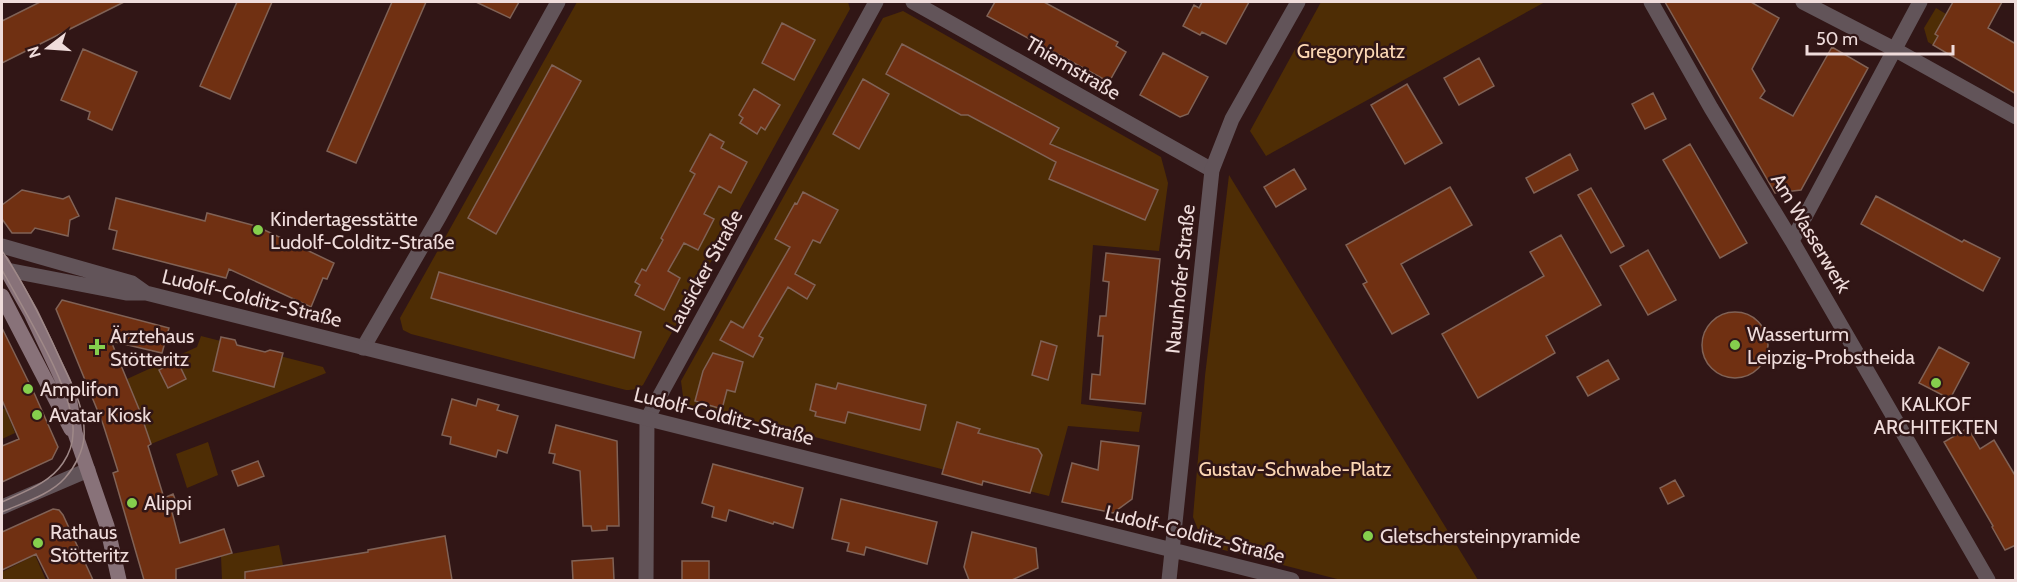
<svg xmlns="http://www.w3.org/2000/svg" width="2017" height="582" viewBox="0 0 2017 582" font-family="Cabin,sans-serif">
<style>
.green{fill:#4e2d05}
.building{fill:#703012;stroke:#806256;stroke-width:1.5}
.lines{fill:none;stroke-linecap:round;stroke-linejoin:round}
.minor{stroke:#625459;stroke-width:15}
.tertiary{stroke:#625459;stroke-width:15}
.secondary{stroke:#887279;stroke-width:15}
.tram{stroke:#9f8988;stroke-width:1.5}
.poi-dot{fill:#85cf4d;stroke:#311616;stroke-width:2}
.labels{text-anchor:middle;stroke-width:5;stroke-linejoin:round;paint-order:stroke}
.park-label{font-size:20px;fill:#fcd7b4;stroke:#311616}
.street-label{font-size:20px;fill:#efdcdb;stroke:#311616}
.poi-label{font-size:20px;fill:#efdcdb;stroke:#311616;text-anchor:start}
</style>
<rect width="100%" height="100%" fill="#311616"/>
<path class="green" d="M577 2H848L850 9 643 385C638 389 633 390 626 390L411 334 403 330 400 318Z
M1321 2H1545L1266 156 1250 131Z
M1936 8 1946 14 1935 34 1938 36 1933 45 1928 42 1924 28Z
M903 11 1161 157 1168 183 1159 251 1093 245 1081 404 1142 412 1139 432 1068 426 1049 496 684 404 681 381 883 18Z
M1229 175 1478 580H1341L1204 545 1193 517 1205 376Z
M201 336 323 367 326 373 151 444 127 379 197 347Z
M5 408 15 433 2 439V410Z
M208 442 218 475 187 488 176 454Z
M279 545 283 565 265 568 267 580H222L221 556Z
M35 555 46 580H2V572Z"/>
<path class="building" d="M40 2H124L2 63V21Z
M237 2H272L230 99 200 86Z
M392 2H426L356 163 327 151Z
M476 2H519L510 18Z
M995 2H1044L1118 42 1116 46 1126 52 1109 82 987 16Z
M1202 2H1249L1226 44 1202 32 1200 35 1183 26 1194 5 1199 8Z
M1665 2H1751L1779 18 1752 69 1765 91 1760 98 1793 116 1832 47 1868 68 1801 190 1775 193Z
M1953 2H2002L1988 28 2016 44V94L1933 45 1938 36 1935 34Z
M782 23 815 40 794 80 762 63Z
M902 44 1059 128 1050 144 1158 190 1145 220 1049 179 1056 162 968 115H961L886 74Z
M83 49 137 72 112 130 88 119 90 112 61 100Z
M1163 53 1208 77 1188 114 1180 117 1140 95Z
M1479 58 1494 86 1459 105 1444 78Z
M552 65 581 81 496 234 468 218Z
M863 79 889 94 859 149 833 134Z
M1407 84 1442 143 1405 164 1371 105Z
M754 89 780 105 765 130 761 127 757 134 740 123 743 118 739 115Z
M1653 93 1666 119 1645 129 1632 104Z
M710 134 724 142 721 148 747 162 731 193 719 186 704 214 714 219 698 250 684 243 668 271 680 278 664 310 635 295 640 285 635 282 642 269 646 271 663 240 661 238 695 174 690 171Z
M1690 144 1747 243 1720 258 1663 160Z
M1570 154 1578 170 1534 193 1526 178Z
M1294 169 1306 189 1276 207 1264 187Z
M1450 187 1472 225 1401 264 1429 314 1392 334 1363 284 1367 282 1346 245Z
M1591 188 1624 246 1611 253 1578 195Z
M22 190 63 199 69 196 79 216 70 220 68 236 35 228 31 233H12L2 219V205Z
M803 192 838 210 820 243 813 240 795 274 815 285 807 299 788 287 759 336 763 338 753 357 720 340 731 321 743 328 790 247 775 239 795 203 797 204Z
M1876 196 1962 242 1964 240 2000 258 1983 291 1861 224Z
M116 198 205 221 207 213 256 226 334 263 327 279 323 278 311 307 229 269 226 278 113 249 117 231 109 229Z
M1561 235 1601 305 1546 336 1555 353 1478 398 1442 334 1544 276 1530 252Z
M1648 250 1676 300 1648 315 1620 266Z
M1106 253 1160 259 1145 404 1090 399 1092 374 1100 375 1103 336H1098L1100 316H1106L1109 282 1103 281Z
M439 272 641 332 634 358 431 298Z
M62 300 169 328 162 353 111 341 139 409 151 444 148 446 164 498 173 494 179 509 172 512 180 543 224 529 232 553 176 569V580H144L113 473 118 471 103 424 56 309Z
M1702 345a33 33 0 1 1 66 0a33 33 0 1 1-66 0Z
M2 328 35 395 58 447 52 459 2 482V446L19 439 2 400Z
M221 337 235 340 237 345 265 352 270 350 283 353 274 387 213 371Z
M1041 341 1057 346 1048 380 1032 375Z
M1939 347 1969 363 1950 399 1919 383Z
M713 353 743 362 735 392 727 390 722 409 695 401 703 371Z
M177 360 186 379 168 388 159 370Z
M1608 360 1619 379 1588 396 1577 377Z
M838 383 926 405 920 430 848 412 845 423 815 416 816 412 810 410 816 384 836 389Z
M452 399 476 406 478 399 499 405 497 410 518 416 507 453 498 450 496 457 450 444 451 437 442 435Z
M957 422 980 429 978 433 1038 449 1042 455 1030 493 983 481 982 485 942 474Z
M556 425 617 441 619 526H607V530L592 531 591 526H583L580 471 553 463 555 454 549 453Z
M1968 428 1980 449 1994 440 2016 477V545L2005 550 1992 527 1993 526 1944 442Z
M1101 441 1139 446 1132 499 1113 513 1062 502 1072 463 1098 470Z
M258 461 264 476 238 486 232 471Z
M713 464 803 488 793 528 774 522 773 524 729 510 726 521 712 517 714 507 702 503Z
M1675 480 1684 496 1668 504 1660 488Z
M841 499 937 522 927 564 866 547 864 555 847 551 849 543 832 539Z
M53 509 59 510 63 515 93 580H49L36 554 2 570V532Z
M972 532 1036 548 1038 568 1012 580H969L964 567Z
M445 536 452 580H245V572L368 552V550Z
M613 558 614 580H573L572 561Z
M682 561H709V580H682Z"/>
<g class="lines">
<path class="minor" d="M913 2 1212 170
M1651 2 1711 108 1792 241 1988 580
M1803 2 1894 49 2016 117
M1792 241 1920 2
M363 348 439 217 558 2
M646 580 647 419 876 2"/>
<path class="tertiary" d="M2 246 132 283 146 293
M7 270 126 293H146L1292 580
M2 507 88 470
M1169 580 1212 170 1232 119 1298 2"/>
<path class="secondary" d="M2 262 31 313 64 383 70 402 75 433 107 526 119 580
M2 296 71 429"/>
<path class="tram" d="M2 251C25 285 43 321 60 359 71 383 86 409 84 437 83 451 75 467 65 478 50 495 22 503 2 512
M2 270C22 307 76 393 73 433 73 444 69 454 63 463 49 484 23 492 2 502"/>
</g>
<g class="poi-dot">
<circle cx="258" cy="230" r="6"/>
<circle cx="1735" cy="345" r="6"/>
<path d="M94 338h6v6h6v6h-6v6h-6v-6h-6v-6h6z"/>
<circle cx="1936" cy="383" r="6"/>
<circle cx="28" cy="389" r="6"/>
<circle cx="37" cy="415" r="6"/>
<circle cx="132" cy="503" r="6"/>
<circle cx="1368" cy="536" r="6"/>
<circle cx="38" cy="543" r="6"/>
</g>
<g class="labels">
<g class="park-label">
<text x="1351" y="58">Gregoryplatz</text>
<text x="1295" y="476">Gustav-Schwabe-Platz</text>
</g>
<g class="street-label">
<text transform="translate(1073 68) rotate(30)" y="7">Thiemstraße</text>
<text transform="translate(1811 233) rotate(59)" y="7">Am Wasserwerk</text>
<text transform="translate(704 271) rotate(-61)" y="7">Lausicker Straße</text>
<text transform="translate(1180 279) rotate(-84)" y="7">Naunhofer Straße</text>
<text transform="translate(252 298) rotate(14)" y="7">Ludolf-Colditz-Straße</text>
<text transform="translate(724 416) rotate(14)" y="7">Ludolf-Colditz-Straße</text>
<text transform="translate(1195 534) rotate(14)" y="7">Ludolf-Colditz-Straße</text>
</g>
<g class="poi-label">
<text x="270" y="226">Kindertagesstätte<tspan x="270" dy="23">Ludolf-Colditz-Straße</tspan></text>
<text x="1747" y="341">Wasserturm<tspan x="1747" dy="23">Leipzig-Probstheida</tspan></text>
<text x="110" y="343">Ärztehaus<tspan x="110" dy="23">Stötteritz</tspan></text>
<text x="40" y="396">Amplifon</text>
<text x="1936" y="411" text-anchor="middle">KALKOF<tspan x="1936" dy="23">ARCHITEKTEN</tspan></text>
<text x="49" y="422">Avatar Kiosk</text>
<text x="144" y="510">Alippi</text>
<text x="50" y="539">Rathaus<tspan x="50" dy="23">Stötteritz</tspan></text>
<text x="1380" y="543">Gletschersteinpyramide</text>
</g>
</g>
<rect width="2017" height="582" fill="none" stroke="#efdcdb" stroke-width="6"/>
<g transform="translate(48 48) rotate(253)" stroke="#311616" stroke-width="4.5" paint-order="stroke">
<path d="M0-4.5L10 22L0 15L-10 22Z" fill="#efdcdb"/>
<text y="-9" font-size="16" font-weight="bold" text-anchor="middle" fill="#efdcdb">N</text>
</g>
<path d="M1807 45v9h146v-9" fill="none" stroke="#efdcdb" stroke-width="3"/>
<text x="1816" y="45" font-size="18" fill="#efdcdb" stroke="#311616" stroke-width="4.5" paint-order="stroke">50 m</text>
</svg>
